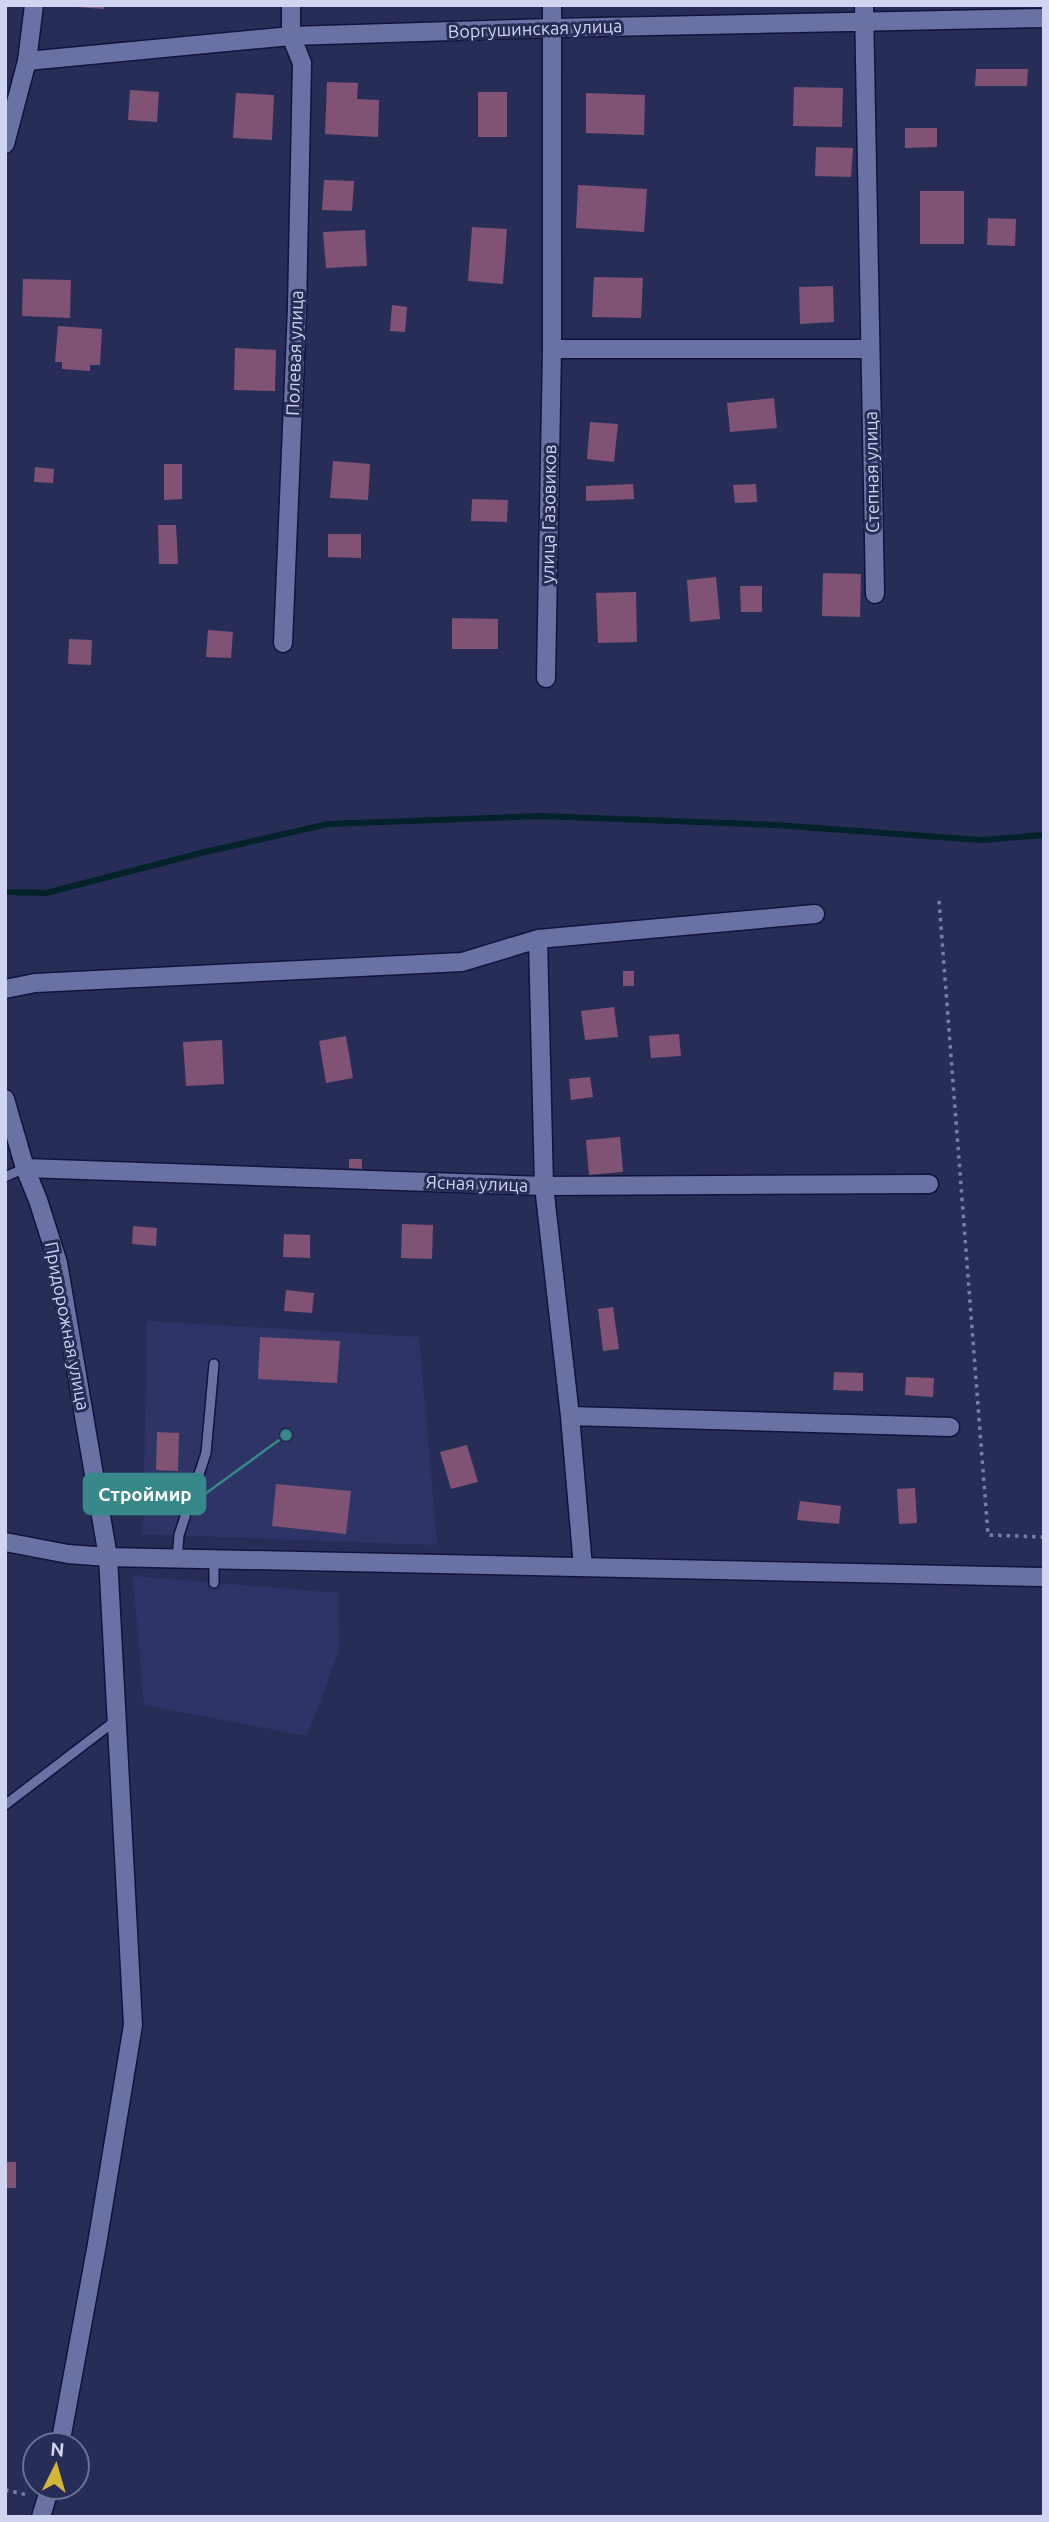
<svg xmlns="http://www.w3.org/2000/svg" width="1049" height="2522" viewBox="0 0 1049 2522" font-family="Ubuntu,sans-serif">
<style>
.built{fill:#2f3466}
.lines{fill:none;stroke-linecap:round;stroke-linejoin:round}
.stream{stroke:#042229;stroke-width:6}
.building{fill:#805274}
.service-casing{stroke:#12133c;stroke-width:12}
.minor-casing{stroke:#12133c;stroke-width:21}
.tertiary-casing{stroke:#12133c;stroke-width:21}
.path{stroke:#797ea2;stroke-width:3.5;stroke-dasharray:3.5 5;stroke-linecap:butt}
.service{stroke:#6a72a3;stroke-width:9}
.minor{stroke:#6a72a3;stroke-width:18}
.tertiary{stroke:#6a72a3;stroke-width:18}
.labels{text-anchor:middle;stroke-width:6;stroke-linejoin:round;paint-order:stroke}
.street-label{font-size:18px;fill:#d0d6f1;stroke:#282d58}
.leader{fill:none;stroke:#368988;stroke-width:2.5}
.callout-dot{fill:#368988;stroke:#282d58;stroke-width:2.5}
.callout{fill:#368988;stroke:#368988;stroke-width:2.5}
.callout-label{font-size:19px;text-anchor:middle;font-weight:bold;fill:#fff}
</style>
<rect width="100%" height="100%" fill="#282d58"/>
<path class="built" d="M147 1321 419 1337 437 1545 143 1534Z
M133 1576 338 1593 339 1651 307 1736 144 1705Z"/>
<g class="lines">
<path class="stream" d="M5 892 46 893 201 853 328 824 540 816 775 825 981 840 1044 835"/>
</g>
<path class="building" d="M77 5H104V9L77 7Z
M976 69H1028L1027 86H975Z
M327 82 358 83 357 99 379 100 378 137 325 134Z
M794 87 843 88 842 127 793 126Z
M130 90 159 92 157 122 128 120Z
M478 92H507V137H478Z
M236 93 274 95 272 140 233 138Z
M586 93 645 95 644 135 586 133Z
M905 128H937V147L905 148Z
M816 147 853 148 851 177 815 176Z
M324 180 354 181 352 211 322 210Z
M578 185 647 189 644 232 576 228Z
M920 191H964V244H920Z
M988 218 1016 219 1015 246 987 245Z
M472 227 507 229 503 284 468 281Z
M365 230 367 266 326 268 323 232Z
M594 277 643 278 641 318 592 317Z
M23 279 71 280 70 318 22 316Z
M833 286 834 322 800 324 799 287Z
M392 305 407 307 405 332 390 331Z
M58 326 102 329 100 365H90V371L62 369V362H55Z
M235 348 276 350 275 391 234 390Z
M774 398 777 428 730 432 727 403Z
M590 422 618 424 614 462 587 459Z
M333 461 370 464 368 500 330 498Z
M164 464H182V499L164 500Z
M35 467 54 469 53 483 34 482Z
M633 484 634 499 586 501V486Z
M756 484 757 502 735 503 733 485Z
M472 499 508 500 507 522 471 521Z
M158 525H176L178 564H159Z
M328 534H361V558L328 557Z
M823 573 861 574 860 617 822 616Z
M716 577 720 619 690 622 687 580Z
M740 586H762V612H741Z
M636 592 637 642 598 643 596 593Z
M452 618 498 619V649H452Z
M208 630 233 632 231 658 206 657Z
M69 639 92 640 91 665 68 664Z
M623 971H634V986H623Z
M614 1007 618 1037 585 1040 581 1011Z
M679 1034 681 1056 651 1058 649 1036Z
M346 1036 353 1078 326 1083 319 1041Z
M222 1040 224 1084 186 1086 183 1042Z
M590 1077 593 1097 571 1100 569 1079Z
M620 1137 623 1172 589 1175 586 1140Z
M349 1159H362V1169L349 1168Z
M402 1224 433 1225 432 1259 401 1258Z
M133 1226 157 1228 156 1246 132 1244Z
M284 1234 310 1235V1258L283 1257Z
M286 1290 314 1293 312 1313 284 1311Z
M613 1307 619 1349 603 1351 598 1309Z
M260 1337 340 1341 337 1383 258 1379Z
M834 1372 863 1373V1391L833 1390Z
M906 1377 934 1378 933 1397 905 1395Z
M157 1432 179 1433 178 1471 156 1470Z
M467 1445 478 1482 451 1489 440 1452Z
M276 1484 351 1491 346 1534 272 1526Z
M915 1488 917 1523 899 1524 897 1489Z
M800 1501 841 1506 839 1524 797 1520Z
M5 2162H16V2188H5Z"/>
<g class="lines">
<defs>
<path id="service" d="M5 1177 25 1168
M177 1559 179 1535 206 1453 214 1364
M214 1583V1560
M5 1805 115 1721"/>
<path id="minor" d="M864 5 875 594
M27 61 291 36 552 28 1044 18
M552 349H869
M283 643 297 308 302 63 291 36V5
M546 678 552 349V5
M538 939 544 1186 570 1416 583 1567
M5 989 35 983 462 962 538 939 815 914
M25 1168 544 1186 929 1184
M570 1416 950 1427"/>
<path id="tertiary" d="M5 144 27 61 34 5
M5 1099 25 1168 38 1200 58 1263 108 1557 133 2025 97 2244 60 2445
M5 1542 68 1554 108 1557 1044 1577
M41 2517 50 2487"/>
</defs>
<use href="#service" class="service-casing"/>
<use href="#minor" class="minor-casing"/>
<use href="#tertiary" class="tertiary-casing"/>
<path class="path" d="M939 901 988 1535 1044 1537
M5 2490 28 2495"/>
<use href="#service" class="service"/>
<use href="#minor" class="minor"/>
<use href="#tertiary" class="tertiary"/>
</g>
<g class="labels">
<g class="street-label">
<text transform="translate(535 29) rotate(-2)" y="6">Воргушинская улица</text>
<text transform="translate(295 353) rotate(-88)" y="6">Полевая улица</text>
<text transform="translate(872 472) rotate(-91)" y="6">Степная улица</text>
<text transform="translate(549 514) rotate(-89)" y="6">улица Газовиков</text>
<text transform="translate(477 1184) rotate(2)" y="6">Ясная улица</text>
<text transform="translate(67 1326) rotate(79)" y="6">Придорожная улица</text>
</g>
</g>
<path class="leader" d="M286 1435L205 1494"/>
<circle class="callout-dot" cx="286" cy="1435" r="7"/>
<rect class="callout" x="84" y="1474" width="121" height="40" rx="7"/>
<g class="callout-label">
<text x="145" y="1501">Строймир</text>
</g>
<rect width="1049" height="2522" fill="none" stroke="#d0d6f1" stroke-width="14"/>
<g transform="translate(56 2466) rotate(5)"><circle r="33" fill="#282d58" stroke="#6b7195" stroke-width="2"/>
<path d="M0-5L12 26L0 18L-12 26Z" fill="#d2b736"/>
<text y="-10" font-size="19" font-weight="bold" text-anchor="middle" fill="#d0d6f1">N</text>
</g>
</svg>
